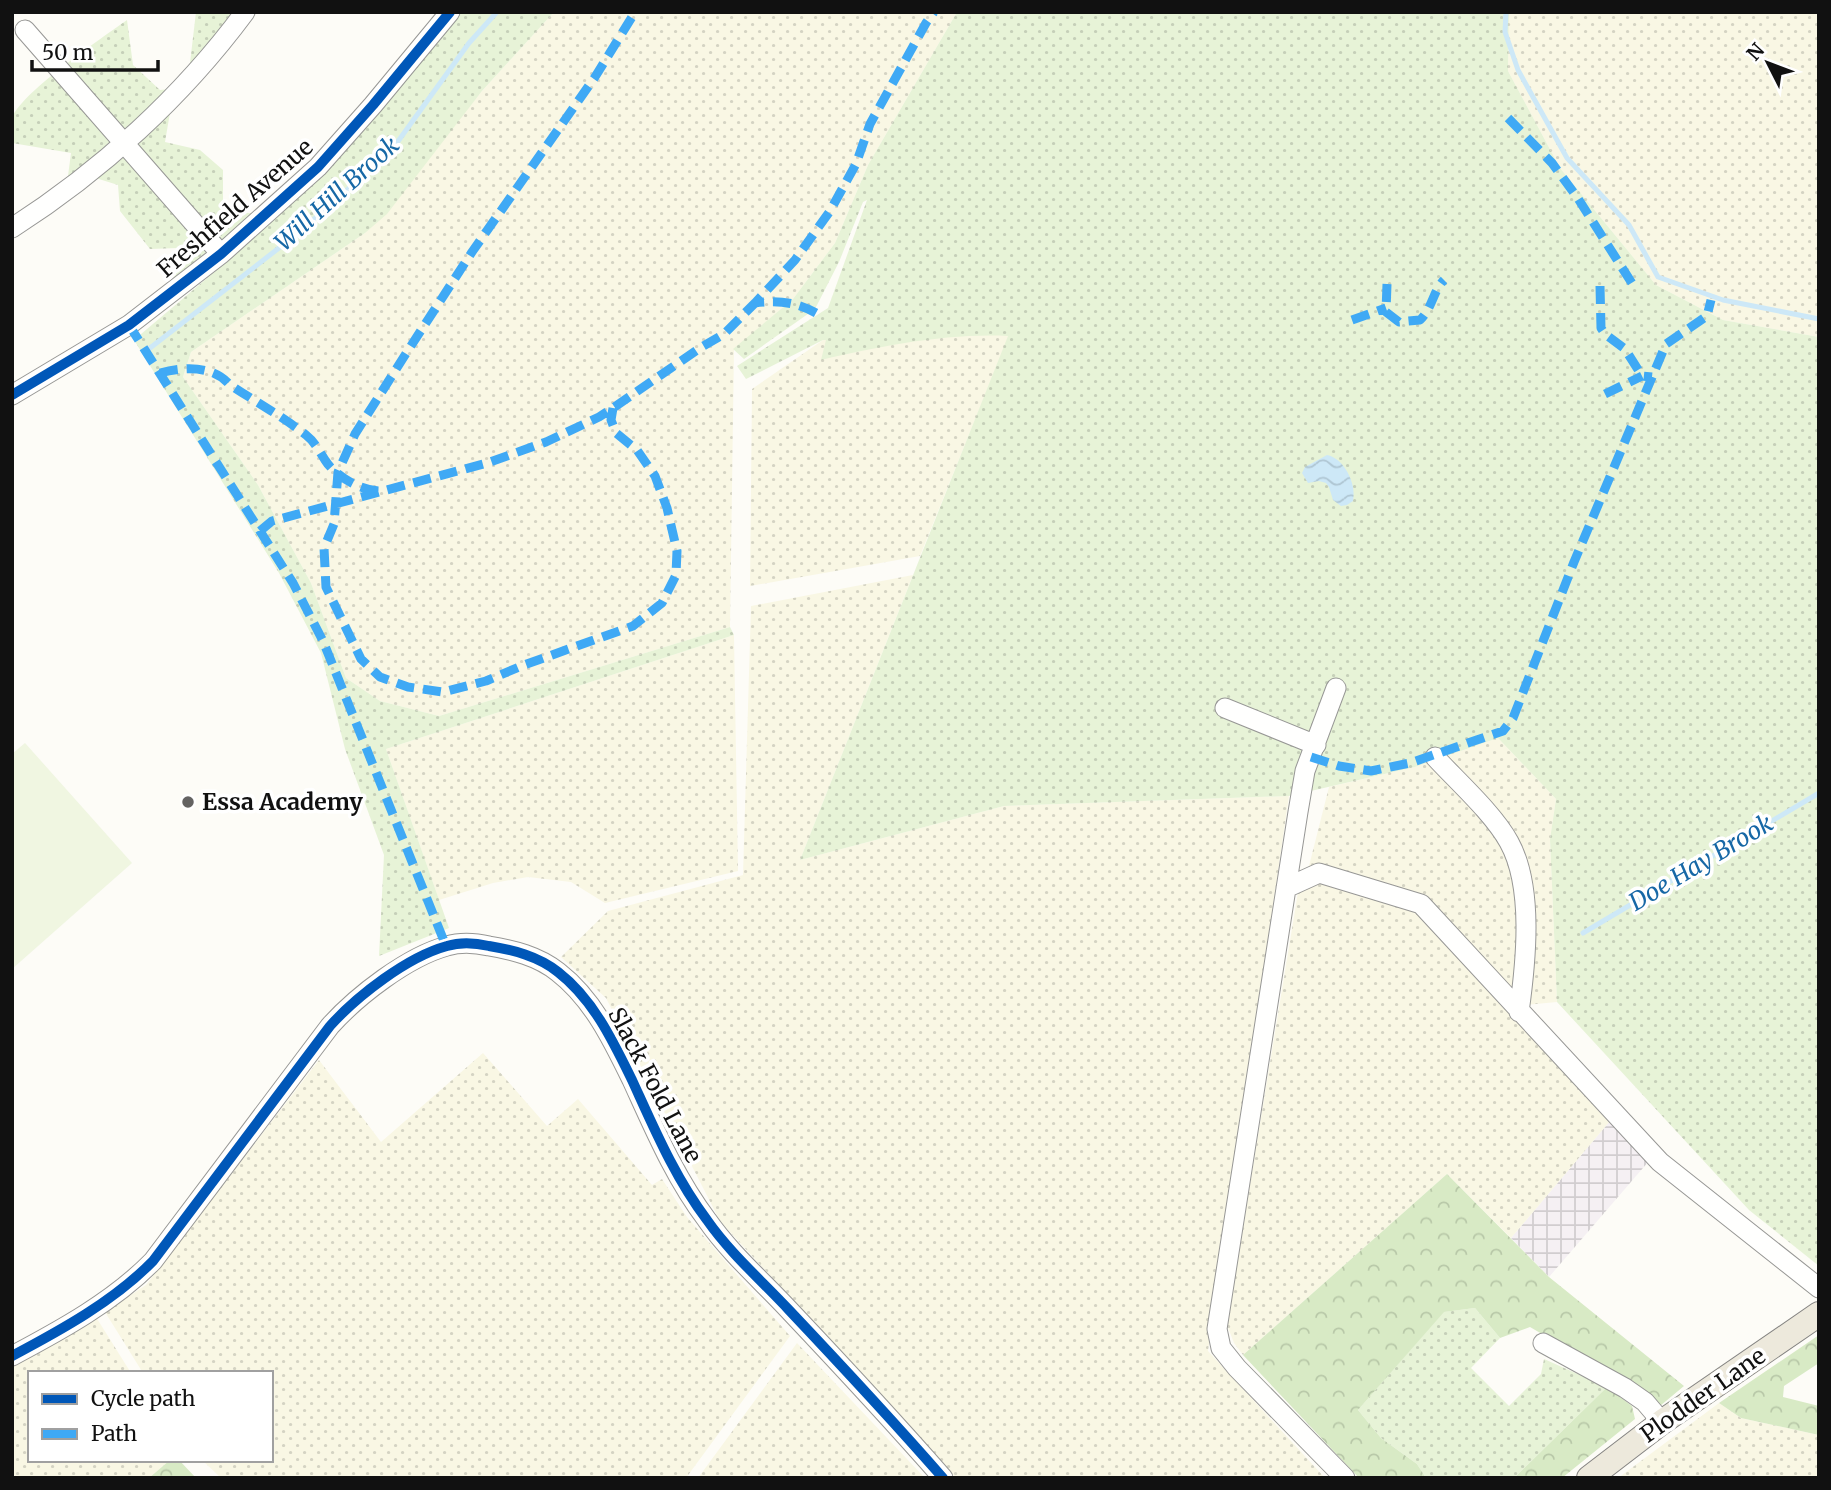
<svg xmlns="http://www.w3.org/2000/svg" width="1831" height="1490" viewBox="0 0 1831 1490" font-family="Merriweather,serif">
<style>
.industrial{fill:url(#industrial-grid)}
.farmland{fill:url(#farmland-dots)}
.grass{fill:url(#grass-dots)}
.forest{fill:url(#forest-crowns)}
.pitch{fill:#f0f6e1}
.water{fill:url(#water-waves)}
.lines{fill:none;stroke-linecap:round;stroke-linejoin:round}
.stream{stroke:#cde8f7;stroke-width:5}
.minor-casing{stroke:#979795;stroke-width:21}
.major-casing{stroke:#858482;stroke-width:26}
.minor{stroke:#fffffe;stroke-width:19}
.major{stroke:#ede9dc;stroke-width:24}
.quiet{stroke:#3fa9f5;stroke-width:9;stroke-dasharray:18 9;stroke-linecap:butt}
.cycleway-casing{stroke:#fff;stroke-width:15}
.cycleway{stroke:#0057b8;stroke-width:10}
.poi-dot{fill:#646362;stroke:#fff;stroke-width:2.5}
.labels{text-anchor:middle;stroke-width:7;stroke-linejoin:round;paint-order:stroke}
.street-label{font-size:23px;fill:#111;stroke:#fff}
.poi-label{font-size:23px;font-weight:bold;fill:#111;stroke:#fff;text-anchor:start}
.water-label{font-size:24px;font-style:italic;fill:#1768a6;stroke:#fff}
</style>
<defs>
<pattern id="industrial-grid" width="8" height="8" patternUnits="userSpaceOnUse" patternTransform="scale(1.75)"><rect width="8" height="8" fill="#f5f0f3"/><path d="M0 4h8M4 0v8" fill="none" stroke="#d1cdcf"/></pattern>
<pattern id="farmland-dots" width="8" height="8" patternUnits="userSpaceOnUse" patternTransform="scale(1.75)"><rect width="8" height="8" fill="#f9f7e4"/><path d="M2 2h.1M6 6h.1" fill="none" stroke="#d4d3c3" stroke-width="1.8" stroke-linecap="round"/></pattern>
<pattern id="grass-dots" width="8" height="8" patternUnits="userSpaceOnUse" patternTransform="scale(1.75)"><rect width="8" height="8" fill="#e7f3d7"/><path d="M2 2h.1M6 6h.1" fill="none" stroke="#c5cfb8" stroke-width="1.8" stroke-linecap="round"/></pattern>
<pattern id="forest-crowns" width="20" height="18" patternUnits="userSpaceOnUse" patternTransform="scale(1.75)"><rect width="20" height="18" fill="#d8eac5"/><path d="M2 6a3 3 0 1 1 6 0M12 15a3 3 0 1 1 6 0" fill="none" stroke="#b8c8a8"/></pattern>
<pattern id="water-waves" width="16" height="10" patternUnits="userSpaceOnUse" patternTransform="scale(1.75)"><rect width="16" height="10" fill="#cde8f7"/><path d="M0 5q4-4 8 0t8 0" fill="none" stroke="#afc6d3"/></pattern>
</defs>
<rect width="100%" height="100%" fill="#fdfcf7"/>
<path class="industrial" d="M1610 1121 1649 1161 1549 1277 1511 1238Z"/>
<path class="farmland" d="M554 12H957L868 165 835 243 793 299 734 349 730 627 439 716 380 701 346 678 311 583 258 485 183 377 191 352 365 233 482 91Z
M1509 12H1819V337L1723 320 1656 285 1560 168 1508 71Z
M1018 313 920 556 750 586 752 389 823 340Z
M913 575 800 860 1004 806 1289 796 1208 1351 1325 1478H956L720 1221 606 998 561 957 608 911 743 875 751 606Z
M734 635 738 871 605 903 571 882 528 877 493 883 439 900 386 749Z
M1498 738 1556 799 1550 839 1557 1002 1525 1005 1434 903 1309 866 1329 787 1415 767Z
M1320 879 1418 911 1610 1121 1511 1238 1447 1174 1243 1355 1234 1343 1227 1325 1298 892Z
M483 1053 547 1126 578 1099 652 1185 662 1179 687 1217 790 1336 686 1478H221L202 1460H271V1373H143L105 1312 146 1285 319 1060 381 1142Z
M96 1317 131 1373H30V1460H170L149 1478H12V1365Z
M797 1343 925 1478H698Z
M1719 1403 1741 1418 1819 1435V1478H1618Z"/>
<path class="grass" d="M196 12H228L238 22 188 80Z
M459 12H554L482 91 387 214 365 233 191 352 183 377 258 485 311 583 346 678 380 701 439 716 730 627 734 635 386 749 449 928 379 956 384 855 345 749 321 653 279 573 134 340 251 241 356 137Z
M957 12H1509L1508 71 1560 168 1656 285 1723 320 1819 337V1266L1749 1210 1557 1002 1550 839 1556 799 1498 738 1415 767 1289 796 1004 806 800 860 1008 336C947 333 881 346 821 360L826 340H823L746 379 737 366 828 308 867 200 863 202 839 262 815 309 744 359 733 349 793 299 835 243 868 165Z
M127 20 133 65 160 90 181 88 173 95 165 142 200 150 223 170V213H266L171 293 178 248 150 249 120 211 118 185 86 175 66 191 71 153 12 143C12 135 10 123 13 116 24 91 103 37 127 20Z
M1475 1308 1500 1338 1471 1368 1509 1406 1541 1374 1544 1359 1607 1387 1514 1478H1426L1417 1464 1381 1438 1358 1410 1443 1312Z"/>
<path class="forest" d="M1447 1174 1549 1277 1684 1386 1660 1406 1655 1400 1530 1327 1500 1338 1475 1308 1444 1312 1358 1410 1381 1438 1417 1464 1426 1478H1359L1243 1355Z
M1819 1335V1363L1784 1386 1783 1397 1819 1406V1435L1741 1418 1719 1403Z
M1607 1387 1632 1406 1635 1419 1562 1478H1514Z
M170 1460H179L196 1478H149Z"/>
<path class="pitch" d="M25 743 132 863 12 969V754Z"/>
<path class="water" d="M1327 455C1344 458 1357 484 1353 501L1347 505 1341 506 1333 500 1329 487 1326 483 1319 481 1308 483 1302 473 1305 467Z"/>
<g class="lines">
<path class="stream" d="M1506 12 1505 32 1518 70 1567 158 1629 225 1658 277 1723 300 1819 319
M150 348 297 234 391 151 469 43 497 12
M1583 933 1819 793"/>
<defs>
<path id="minor" d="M25 30 221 254
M12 228C101 171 182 97 245 12
M12 395 129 325 221 254 318 167 373 105 450 12
M1336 688 1305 771 1298 812 1217 1329 1221 1348 1237 1368 1345 1478
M1225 708 1316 745
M1435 757C1457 781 1493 813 1509 842 1534 887 1526 962 1519 1012
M1286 888 1319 873 1421 904 1660 1162 1819 1288
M1543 1343 1625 1388 1645 1402 1662 1422
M12 1356C61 1330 114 1301 153 1261L330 1026C357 996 407 957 447 946 460 942 476 943 489 946 513 950 538 956 558 972 593 999 613 1041 632 1080 654 1128 675 1178 707 1220 730 1253 762 1281 789 1310 841 1365 893 1421 943 1478"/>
<path id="major" d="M1589 1478 1662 1422 1819 1314"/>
</defs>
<use href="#minor" class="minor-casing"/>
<use href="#major" class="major-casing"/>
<use href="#minor" class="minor"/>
<use href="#major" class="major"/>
<path class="quiet" d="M1508 118 1552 163 1577 197 1635 288
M1387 284 1386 312 1399 322 1420 320C1432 309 1433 291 1444 280
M1600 286 1601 328 1605 334 1625 349 1642 376 1652 377
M816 313C796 302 778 300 755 303L795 260 830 211 856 164 870 124 926 23 934 12
M1352 320 1386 308
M129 325 293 583 323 641 446 946
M160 373C183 367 212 365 229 384 254 401 282 416 306 435 315 442 319 451 325 460 335 476 361 491 380 491
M1605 394 1642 376
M613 408 611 420 616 433 637 450 655 476 667 508 677 551 676 575 662 603 633 626 524 665 486 681 443 692 408 687 380 677 361 659 326 587 324 548 334 524 338 472 355 434 407 352 472 252 595 77 635 12
M260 531 272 521 487 463 546 442 599 417 613 408 700 348 724 334 755 303
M1311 757 1339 766 1371 771 1410 763 1503 731 1513 718 1574 562 1666 344 1707 316 1711 300"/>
<defs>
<path id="cycleway" d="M12 395 129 325 221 254 318 167 373 105 450 12
M12 1356C61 1330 114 1301 153 1261L330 1026C357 996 407 957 447 946 460 942 476 943 489 946 513 950 538 956 558 972 593 999 613 1041 632 1080 654 1128 675 1178 707 1220 730 1253 762 1281 789 1310 841 1365 893 1421 943 1478"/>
</defs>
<use href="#cycleway" class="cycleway-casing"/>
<use href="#cycleway" class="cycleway"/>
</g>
<circle class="poi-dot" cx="188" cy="802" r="7"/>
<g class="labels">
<g class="street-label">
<text transform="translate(235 208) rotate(-41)" y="8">Freshfield Avenue</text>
<text transform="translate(655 1085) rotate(62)" y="8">Slack Fold Lane</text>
<text transform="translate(1703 1395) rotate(-35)" y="8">Plodder Lane</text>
</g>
<g class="poi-label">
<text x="202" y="810">Essa Academy</text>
</g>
<g class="water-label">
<text transform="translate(337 194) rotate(-42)" y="8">Will Hill Brook</text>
<text transform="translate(1701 863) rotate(-31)" y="8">Doe Hay Brook</text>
</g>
</g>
<rect width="1831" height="1490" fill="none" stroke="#111111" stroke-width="28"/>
<rect x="28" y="1371" width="245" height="91" fill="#ffffff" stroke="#a0a0a0" stroke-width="2"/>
<rect x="42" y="1394" width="35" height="10" fill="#0057b8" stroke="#a0a0a0" stroke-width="2"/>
<text x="91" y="1406" font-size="21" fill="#111111">Cycle path</text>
<rect x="42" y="1429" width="35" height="10" fill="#3fa9f5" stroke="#a0a0a0" stroke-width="2"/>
<text x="91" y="1441" font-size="21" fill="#111111">Path</text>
<g transform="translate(1768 63) rotate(312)" stroke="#ffffff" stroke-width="5" paint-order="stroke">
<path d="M0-5L12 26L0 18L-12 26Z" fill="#111111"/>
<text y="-10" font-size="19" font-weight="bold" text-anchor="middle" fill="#111111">N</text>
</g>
<path d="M32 60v10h126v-10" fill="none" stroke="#111111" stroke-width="3.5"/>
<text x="42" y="60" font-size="21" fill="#111111" stroke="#ffffff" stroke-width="5" paint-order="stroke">50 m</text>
</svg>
